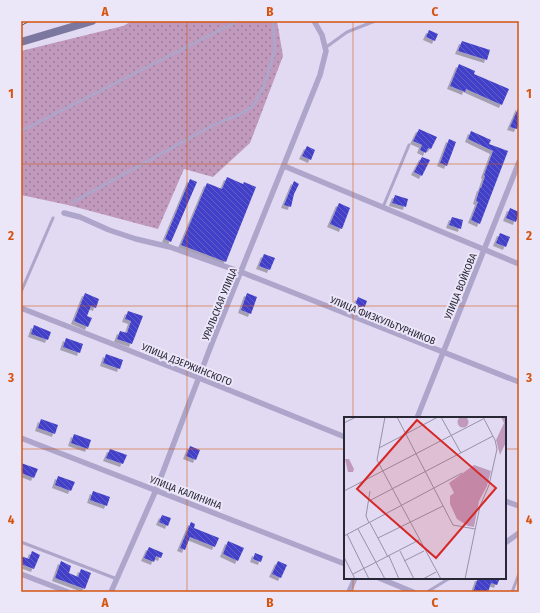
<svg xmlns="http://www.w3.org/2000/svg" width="540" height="613" viewBox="0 0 540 613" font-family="'Fira Sans Condensed',sans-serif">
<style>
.park{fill:url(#park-dots)}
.building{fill:url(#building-back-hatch);filter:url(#shadow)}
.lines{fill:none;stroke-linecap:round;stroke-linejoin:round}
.service{stroke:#aea5ca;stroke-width:3}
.minor{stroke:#aea5ca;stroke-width:5.5}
.secondary{stroke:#7c779e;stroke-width:8}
.rail-casing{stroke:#282736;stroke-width:3.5}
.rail{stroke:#ece6f9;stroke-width:2;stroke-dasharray:6;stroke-linecap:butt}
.grid{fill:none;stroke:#d55410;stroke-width:1;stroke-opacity:0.55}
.labels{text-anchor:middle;stroke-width:4;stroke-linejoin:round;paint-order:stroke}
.street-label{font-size:10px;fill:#282736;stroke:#ece6f9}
.inset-road{fill:none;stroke:#9792a7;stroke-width:1}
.view{fill:#d62828;fill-opacity:0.15;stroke:#d62828;stroke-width:2}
.inset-edge{fill:none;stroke:#282736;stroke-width:2}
.neatline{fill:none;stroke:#d55410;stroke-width:1.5}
.grid-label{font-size:13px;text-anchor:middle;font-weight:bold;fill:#d55410}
</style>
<defs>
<pattern id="park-dots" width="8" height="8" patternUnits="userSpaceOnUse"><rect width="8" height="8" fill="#c199bd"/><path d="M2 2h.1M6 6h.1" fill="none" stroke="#9d7d9a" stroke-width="1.8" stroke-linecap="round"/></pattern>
<pattern id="building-back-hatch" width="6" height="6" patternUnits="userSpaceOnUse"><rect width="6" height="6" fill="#4341c8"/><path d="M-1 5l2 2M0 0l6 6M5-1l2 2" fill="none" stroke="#6260c7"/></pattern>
<filter id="shadow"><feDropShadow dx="-3" dy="3" stdDeviation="0" flood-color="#0004"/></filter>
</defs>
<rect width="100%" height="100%" fill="#e1daf2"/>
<path class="park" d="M132 21H277L283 56 250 143 213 177 184 169 158 229 68 205 21 195V51L123 26Z"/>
<path class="building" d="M429 30 438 34 435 41 426 37Z
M462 41 490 50 487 60 458 51Z
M459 64 475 71 474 74 509 89 502 105 466 89 465 92 450 86Z
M519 106V124L517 129 510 127Z
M419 129 437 137 431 149 428 148 426 153 420 150 422 145 413 141Z
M471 131 491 140 489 144 508 151 480 224 471 220 478 202 476 201 480 188H481L485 176 484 175 493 151 468 139Z
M449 139 456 142 447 166 440 163Z
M307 146 315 150 311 160 302 156Z
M422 157 430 160 422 176 414 172Z
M227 177 243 184 244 182 256 187 226 262 181 245 207 183 222 189Z
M190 179 197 182 171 242 165 239Z
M294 181 299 184 294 194 291 207 284 205Z
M395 195 408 199 406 207 392 203Z
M339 203 350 208 342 229 330 224Z
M510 208 519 212 516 222 506 218Z
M452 217 463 220 461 229 449 225Z
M500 233 510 237 506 247 496 243Z
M264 254 275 258 270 270 259 266Z
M85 293 99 299 96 308 91 306 87 316 92 318 88 327 74 321Z
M247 293 257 297 251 314 241 310Z
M358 297 367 301 364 309 355 305Z
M128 311 143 316 132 344 117 339 120 331 127 333 131 321 125 319Z
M34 325 51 332 48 340 31 334Z
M66 338 83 344 80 353 63 347Z
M106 354 123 360 120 369 103 363Z
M41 419 58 425 55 434 38 428Z
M74 434 91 440 88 449 71 443Z
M190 446 200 450 196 460 186 456Z
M110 449 127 455 123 464 106 458Z
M21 463 38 469 34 478 21 473Z
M58 476 75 482 71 491 55 485Z
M93 491 110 497 107 506 90 500Z
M162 515 171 518 168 526 159 522Z
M191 522 195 524 194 528 219 538 215 547 190 537 185 550 180 548Z
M228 541 244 548 238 561 223 554Z
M149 547 163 553 161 558 156 556 154 562 144 558Z
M32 551 40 555 34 569 21 564V556L29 559Z
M255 553 263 556 261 562 253 559Z
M61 561 71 566 69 573 78 577 81 569 91 573 85 589 55 578Z
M278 561 287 565 281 578 272 574Z
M478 578H500L497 585 491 583 488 592H473Z"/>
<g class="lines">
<path class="service" d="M325 48 347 32 375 21
M21 131 238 21
M73 202 206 129 225 120 239 115 253 106 264 86 275 49 273 21
M383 207 409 145
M21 292 53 218
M21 542 117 579
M427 592 450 578
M512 592 519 574"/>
<path class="minor" d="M284 166 519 264
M64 213 80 217 109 230 136 239 170 247 241 272 519 382
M21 308 199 378 345 437
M417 418 519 162
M21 438 345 564
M505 501 519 506
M505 543 519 533
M21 574 68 592
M379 578 413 592
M111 592 156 490 212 343 320 75 326 51 322 35 314 21
M349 592 355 578"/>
<path class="secondary" d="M21 42 92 21"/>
<defs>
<path id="rail" d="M21 24 27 21"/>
</defs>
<use href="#rail" class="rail-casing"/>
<use href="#rail" class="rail"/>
</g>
<path class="grid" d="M187 21V592M353 21V418M21 164H519M21 306H519M21 449H345M505 449H519M353 578V592"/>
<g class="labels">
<g class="street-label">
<text transform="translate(460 286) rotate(-68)" y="4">УЛИЦА ВОЙКОВА</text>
<text transform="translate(219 304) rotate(-68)" y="4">УРАЛЬСКАЯ УЛИЦА</text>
<text transform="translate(383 320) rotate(22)" y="4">УЛИЦА ФИЗКУЛЬТУРНИКОВ</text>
<text transform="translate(187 364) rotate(22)" y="4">УЛИЦА ДЗЕРЖИНСКОГО</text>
<text transform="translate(186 492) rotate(21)" y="4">УЛИЦА КАЛИНИНА</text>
</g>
</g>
<g transform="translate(344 417)">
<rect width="162" height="162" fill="#e1daf2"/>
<path d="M157 0H162V25L156 38 152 23 160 6ZM1 42H5L10 52 9 55H4Z" fill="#c199bd"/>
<path d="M113.5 5a5.5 5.5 0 1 1 11 0a5.5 5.5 0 1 1-11 0ZM130 48 147 54 143 69 135 84 130 110 124 109 113 102 106 87V79L110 76 105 66Z" fill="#c199bd"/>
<path class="inset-road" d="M41 0 33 43 97 162M53 0 109 108 131 112M97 0 117 36M0 6 12 0M35 31 94 0M0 74 139 2M25 84 149 19M25 106 22 99 26 74M26 106 44 140M14 112 41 162M3 117 25 162M0 119 118 56M34 121 99 89M56 134 70 162M45 139 55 162M0 140 11 162M60 144 80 134M9 157 75 123M79 162 92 155M121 162 136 89 145 68 153 32 151 23 139 0"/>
<path class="view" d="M73 3 152 71 92 141 13 72Z"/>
<rect width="162" height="162" class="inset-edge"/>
</g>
<rect width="540" height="613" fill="none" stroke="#ece6f9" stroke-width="44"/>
<rect x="22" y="22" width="496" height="569" class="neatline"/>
<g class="grid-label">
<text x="105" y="16">A</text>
<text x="270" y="16">B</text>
<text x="435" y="16">C</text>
<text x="11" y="98">1</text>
<text x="529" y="98">1</text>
<text x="11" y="240">2</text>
<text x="529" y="240">2</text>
<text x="11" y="382">3</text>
<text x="529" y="382">3</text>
<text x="11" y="524">4</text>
<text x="529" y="524">4</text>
<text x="105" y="607">A</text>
<text x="270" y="607">B</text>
<text x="435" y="607">C</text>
</g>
</svg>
